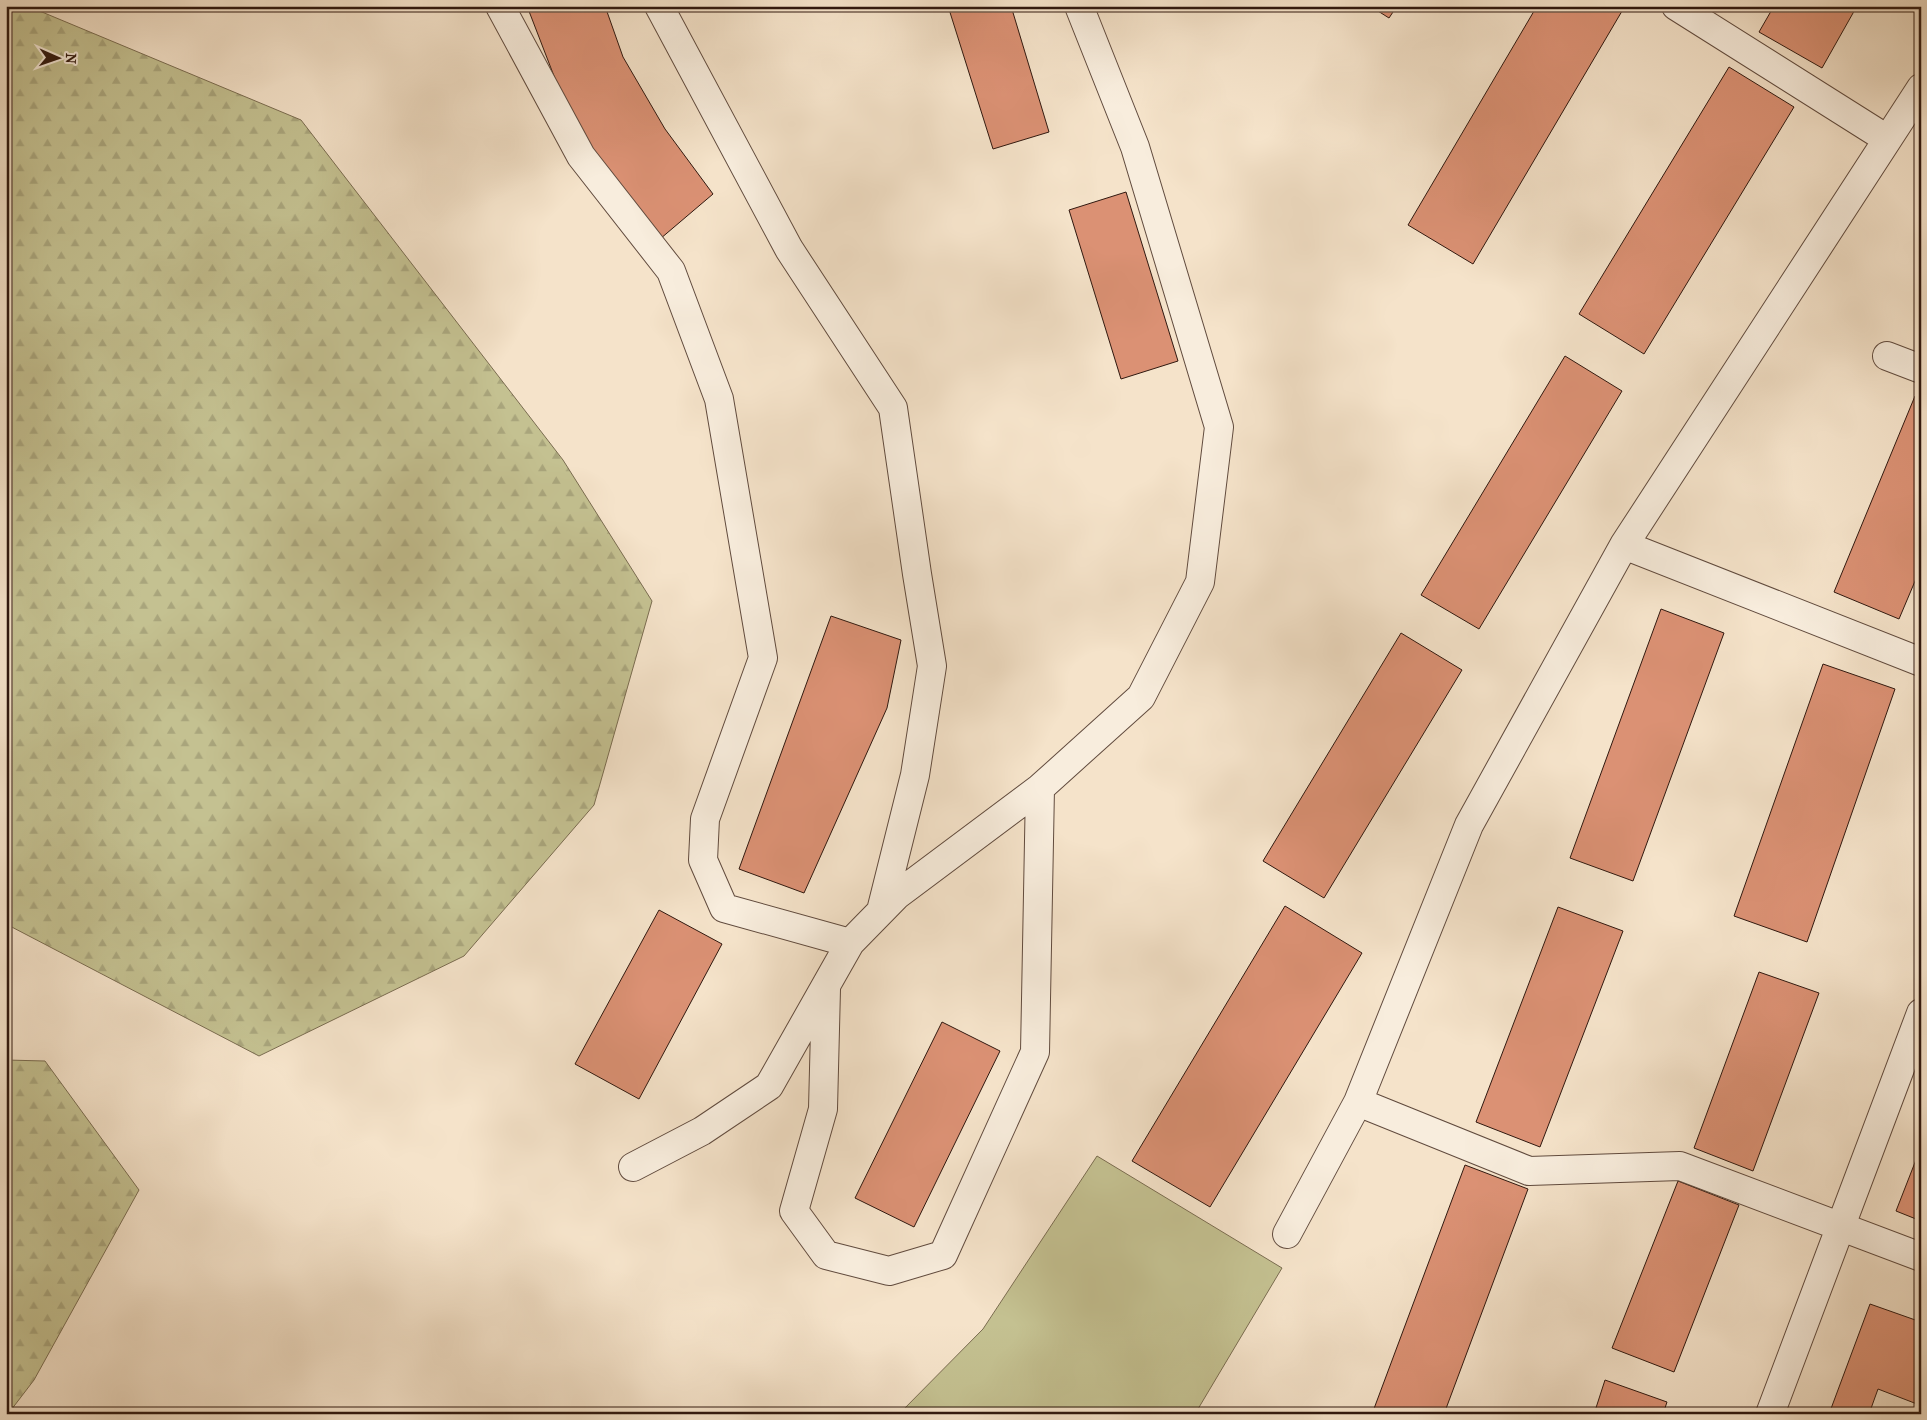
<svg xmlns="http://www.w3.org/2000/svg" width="1927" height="1420" viewBox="0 0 1927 1420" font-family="'IM FELL French Canon',serif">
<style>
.forest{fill:url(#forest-firs);stroke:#7a6c50}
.pitch{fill:#c4c191;stroke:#7a6c50}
.building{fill:#db9174;stroke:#30180f}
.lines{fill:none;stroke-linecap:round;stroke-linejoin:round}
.minor-casing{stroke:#614b3e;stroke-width:30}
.minor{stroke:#f8eddd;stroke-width:28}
</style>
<defs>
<pattern id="forest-firs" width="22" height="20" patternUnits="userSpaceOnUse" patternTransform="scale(1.25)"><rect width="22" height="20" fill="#c4c191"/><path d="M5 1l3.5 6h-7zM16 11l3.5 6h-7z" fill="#a9a57c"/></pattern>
</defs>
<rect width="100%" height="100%" fill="#f5e3ca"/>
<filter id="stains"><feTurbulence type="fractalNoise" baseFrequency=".004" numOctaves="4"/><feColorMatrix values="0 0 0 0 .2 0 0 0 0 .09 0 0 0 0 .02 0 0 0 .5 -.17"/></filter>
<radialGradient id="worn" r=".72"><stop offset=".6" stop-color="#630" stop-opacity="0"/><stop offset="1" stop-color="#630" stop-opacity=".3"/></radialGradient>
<path class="forest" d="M6 6 30 7 301 120 563 460 652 601 594 805 464 956 259 1056 6 924Z
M6 1060 45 1061 139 1190 34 1380 8 1414H6Z"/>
<path class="pitch" d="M1097 1156 1282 1268 1195 1414H899L983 1329Z"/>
<path class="building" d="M527 6H605L623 57 665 129 713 194 660 239 603 166 564 102Z
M948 6H1011L1049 132 993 149Z
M1370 6H1397L1389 18Z
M1537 6H1625L1473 264 1408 225Z
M1774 6H1857L1822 68 1759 32Z
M1729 67 1794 107 1644 354 1579 314Z
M1126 192 1178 361 1121 379 1069 210Z
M1565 356 1622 391 1479 629 1421 595Z
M1915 396 1921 398V567L1899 619 1834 592Z
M1661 609 1724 633 1633 881 1570 858Z
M831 616 901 640 887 708 804 893 739 869Z
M1401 633 1462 670 1324 898 1263 861Z
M1823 664 1895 689 1807 942 1734 916Z
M1285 906 1362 953 1210 1207 1132 1161Z
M1558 907 1623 931 1540 1147 1476 1122Z
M659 910 722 944 639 1099 575 1064Z
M1759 972 1819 993 1753 1171 1694 1148Z
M942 1022 1000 1051 914 1227 855 1198Z
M1921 1147V1221L1896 1211Z
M1465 1165 1528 1189 1444 1414H1372Z
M1678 1181 1739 1205 1674 1372 1612 1348Z
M1870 1304 1921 1322V1393L1917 1404 1878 1389 1869 1414H1829Z
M1605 1380 1667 1402 1663 1414H1594Z"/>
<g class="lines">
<defs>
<path id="minor" d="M500 6 581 156 671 271 719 399 763 658 705 819 703 860 724 908 850 943
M659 6 789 249 893 408 917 574 932 666 915 775 881 911
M1676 6 1887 139
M1887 356 1921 369
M1624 545 1921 662
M826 989 823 1109 794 1211 826 1255 889 1271 943 1255 1035 1052 1040 788
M1358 1102 1529 1171 1680 1166 1921 1257
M633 1167 702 1131 769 1086 850 943 897 895 1040 788 1141 697 1200 582 1219 427 1135 147 1079 6
M1287 1234 1358 1102 1469 825 1624 545 1921 88
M1770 1414 1921 1013"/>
</defs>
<use href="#minor" class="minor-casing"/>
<use href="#minor" class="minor"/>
</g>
<rect width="1927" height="1420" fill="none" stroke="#f5e3ca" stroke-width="25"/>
<rect x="8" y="8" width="1912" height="1405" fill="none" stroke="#30180f" stroke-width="2.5"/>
<rect x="12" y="12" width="1902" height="1395" fill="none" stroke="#30180f"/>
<g transform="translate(58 58) rotate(92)" stroke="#f8eddd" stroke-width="4" paint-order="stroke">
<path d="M0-4L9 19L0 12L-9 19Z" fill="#30180f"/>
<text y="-8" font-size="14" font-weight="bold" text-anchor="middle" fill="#30180f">N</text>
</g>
<rect width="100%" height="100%" filter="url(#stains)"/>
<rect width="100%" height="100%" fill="url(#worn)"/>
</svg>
